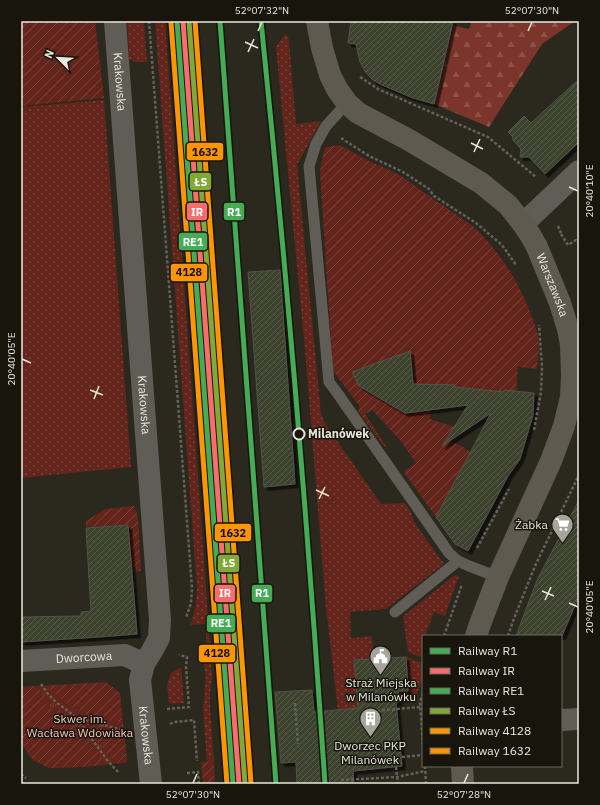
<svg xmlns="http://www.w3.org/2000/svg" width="600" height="805" viewBox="0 0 600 805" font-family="'IBM Plex Sans',sans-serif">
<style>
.grass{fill:url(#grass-dots)}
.forest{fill:url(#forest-firs)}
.park{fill:url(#park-tufts)}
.garden{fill:url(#garden-furrows)}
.building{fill:url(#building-hatch);stroke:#515349;filter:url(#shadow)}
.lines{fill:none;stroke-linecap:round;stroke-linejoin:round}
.path{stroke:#62615a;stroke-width:2.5;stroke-dasharray:3 2;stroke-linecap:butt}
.lane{stroke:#5f5d55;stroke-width:11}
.street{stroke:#5f5d55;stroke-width:22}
.secondary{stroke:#5e5a50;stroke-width:22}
.rail-1-casing{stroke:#17150c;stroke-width:8}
.rail-2-casing{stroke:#17150c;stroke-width:8}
.rail-3-casing{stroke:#17150c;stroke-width:8}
.rail-4-casing{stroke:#17150c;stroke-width:8}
.rail-5-casing{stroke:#17150c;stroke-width:8}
.rail-6-casing{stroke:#17150c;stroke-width:8}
.rail-1{stroke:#45ab55;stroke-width:5}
.rail-2{stroke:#fb6d6d;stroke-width:5}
.rail-3{stroke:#45ab55;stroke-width:5}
.rail-4{stroke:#81a838;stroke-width:5}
.rail-5{stroke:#ff9500;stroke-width:5}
.rail-6{stroke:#ff9500;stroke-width:5}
.ticks{fill:none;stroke:#eae8db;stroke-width:1.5}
.stop-dot{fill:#17150c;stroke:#eae8db;stroke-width:2}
.labels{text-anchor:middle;stroke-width:3;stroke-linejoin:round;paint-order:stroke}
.street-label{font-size:12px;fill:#eae8db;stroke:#17150c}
.stop-label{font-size:12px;font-weight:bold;fill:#eae8db;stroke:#17150c;text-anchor:start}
.poi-label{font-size:12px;fill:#eae8db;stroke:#17150c}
.park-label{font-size:12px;fill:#f6c5bc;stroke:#17150c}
.line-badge{stroke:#17150c;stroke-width:1.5}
.badge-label{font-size:11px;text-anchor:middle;font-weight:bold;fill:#fff}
.pale-badge-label{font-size:11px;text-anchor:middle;font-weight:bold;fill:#111}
.neatline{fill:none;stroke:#eae8db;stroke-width:1.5}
.ticks-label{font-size:10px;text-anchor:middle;fill:#eae8db}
</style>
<defs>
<pattern id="grass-dots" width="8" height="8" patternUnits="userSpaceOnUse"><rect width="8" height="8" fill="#62241b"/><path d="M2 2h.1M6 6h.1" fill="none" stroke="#79443c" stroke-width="1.8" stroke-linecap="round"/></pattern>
<pattern id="forest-firs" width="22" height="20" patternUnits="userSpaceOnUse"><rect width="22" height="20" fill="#7b352b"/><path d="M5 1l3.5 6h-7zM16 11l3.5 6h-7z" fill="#8e5249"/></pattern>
<pattern id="park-tufts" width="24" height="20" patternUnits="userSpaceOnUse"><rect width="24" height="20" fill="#62241b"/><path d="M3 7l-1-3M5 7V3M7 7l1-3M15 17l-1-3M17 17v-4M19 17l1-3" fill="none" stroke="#79443c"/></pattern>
<pattern id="garden-furrows" width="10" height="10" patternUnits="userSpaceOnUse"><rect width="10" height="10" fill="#62241b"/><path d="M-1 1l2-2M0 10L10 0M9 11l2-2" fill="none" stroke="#79443c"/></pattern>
<pattern id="building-hatch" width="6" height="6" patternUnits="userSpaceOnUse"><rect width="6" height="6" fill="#3c422f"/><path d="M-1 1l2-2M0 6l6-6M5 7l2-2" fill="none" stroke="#585d4d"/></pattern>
<filter id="shadow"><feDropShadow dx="3.5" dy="3.5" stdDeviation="0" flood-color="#0009"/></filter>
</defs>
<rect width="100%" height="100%" fill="#2b291e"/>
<path class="grass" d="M127 21H144L147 62H135L129 59Z
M155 21H165L211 660 212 678 210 692V708L214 761 207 762 203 710 206 676 204 667V664L208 656 205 624 190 625 195 609 197 589Z
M286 33 289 40 296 124 321 121 297 165 321 414 324 421 327 426 381 504 405 503 411 512 414 522 444 564 386 609 350 612 351 638 372 636 374 659 354 661 357 708 338 710 326 608 305 350 276 47Z
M104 100 131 467 21 478V107Z
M455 575 459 576 445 616 434 612 425 636H423V658L408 652 403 616Z
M406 657 423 663V678L416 697 413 699 399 702 398 691H408Z
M181 667 184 703 169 704 167 685 171 673Z"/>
<path class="forest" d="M472 21H575L542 44 489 127 434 104 452 25 469 29Z"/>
<path class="park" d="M106 682 120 693 127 762 83 767 49 768 33 760 21 743V687Z"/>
<path class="garden" d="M21 21H95L104 98 21 106Z
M340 145 367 160 398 174 474 227C501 253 521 285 533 320 535 326 538 332 538 338 540 348 538 359 537 369L518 367 516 392H504L455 387 432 404 430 419 454 427 447 438 471 452 436 517 405 474 404 471 416 463 400 440 372 410 365 414 388 449 383 445 358 411 360 407 333 371 320 173 321 164 325 147Z
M134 506 138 516 141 571 132 572 129 525 86 527V521L105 509Z
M106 682 120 693 122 722C91 721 68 708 47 686Z
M38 686 43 695 48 700 46 703 52 709 55 706 65 714 63 717 69 723 72 721 76 725 74 728 80 734 83 732 95 747 104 762 106 765 83 767 49 768 33 760 21 743V687Z
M89 723 125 739 127 762 118 764 107 754 97 740 87 727V724Z
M214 761 215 784H203L201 762Z"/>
<path class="building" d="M351 21H453L434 104 413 98 382 85 373 80 369 76 365 71 360 62 356 44 348 43Z
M579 79V142L545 174 529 157H520L521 149 512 139 513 137 508 132 524 116 531 123Z
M280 270 295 484 264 487 248 272Z
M410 351 413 384 455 385V387L504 392V390L534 393 533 415 520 459 508 476 468 551 455 544 436 517 491 413 442 446 468 405 405 413 359 386 352 372Z
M579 500V596L562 636H516L537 580Z
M128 525 137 634 98 637 21 642V617L81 616V612L91 611 86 528Z
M406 657 408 691H398L399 702H396L402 766 353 771 354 784H297L296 762 281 763 275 692 312 690 314 712 358 708 354 660Z"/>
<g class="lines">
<path class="path" d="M149 21 192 588 191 603 186 618
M360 77 378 89 488 137 536 177
M341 138 369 156 403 172 429 189 434 196 476 223 502 245 516 265
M558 226 561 233
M561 234 568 245 576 240 579 244
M534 430 541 392 542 367 539 325
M477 548 509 489
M444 636 462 584
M508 636 513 621 535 566 579 475
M41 684 48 694 56 702 76 717 107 760 118 772
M423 693 420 702 423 746
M295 703 298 744
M167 709 189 707 186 667 187 657 179 655
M362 712 420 707
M76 717 121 730
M170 724 174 722 194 720 197 761
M402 757 423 755
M425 766 426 784
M396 767 398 784
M187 773 198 772 199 784
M21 774 26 778
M341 780 397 777 425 771"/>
<path class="lane" d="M347 103 326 126 316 144 309 166 329 382 338 394 449 553 458 561 469 566 498 577
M395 612 458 561"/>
<g class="street">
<path id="s1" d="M115 21 160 620 159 638 152 651 144 664 140 680 151 784"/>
<path d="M523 224 579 171"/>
<path id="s2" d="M21 661 125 655 144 664"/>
<path d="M561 720 579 719"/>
</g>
<g class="secondary">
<path id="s3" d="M317 21 322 48 330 75 337 89 347 103 358 113 409 140 481 183 508 205 523 224 531 236 537 247 560 303 568 329 571 345 572 375 571 397 564 426 551 461 498 577 480 624 476 636"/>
<path d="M462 766 463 784"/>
</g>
<defs>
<path id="rail-1" d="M220 21 276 784
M261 21C287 275 308 529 325 784"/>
<path id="rail-2" d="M183 21 239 784"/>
<path id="rail-3" d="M177 21 233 784"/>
<path id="rail-4" d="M189 21 245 784"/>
<path id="rail-5" d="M171 22 227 784"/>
<path id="rail-6" d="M195 21 251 783"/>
</defs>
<use href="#rail-1" class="rail-1-casing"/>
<use href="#rail-2" class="rail-2-casing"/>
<use href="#rail-3" class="rail-3-casing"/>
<use href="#rail-4" class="rail-4-casing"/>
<use href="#rail-5" class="rail-5-casing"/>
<use href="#rail-6" class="rail-6-casing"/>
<use href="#rail-1" class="rail-1"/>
<use href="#rail-2" class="rail-2"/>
<use href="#rail-3" class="rail-3"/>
<use href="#rail-4" class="rail-4"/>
<use href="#rail-5" class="rail-5"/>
<use href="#rail-6" class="rail-6"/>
</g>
<path class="ticks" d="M258 31 262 22M528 31 532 22M245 42 258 48M248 52 254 39M471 143 483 149M474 152 480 139M569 187 578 191M22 359 31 363M90 390 103 395M94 399 99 386M316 490 329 496M319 499 325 487M542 591 554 596M545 600 551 587M569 603 578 607M193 783 197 774M464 783 468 774"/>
<defs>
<symbol id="supermarket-pin" viewBox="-11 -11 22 30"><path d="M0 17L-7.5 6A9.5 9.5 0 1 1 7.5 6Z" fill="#a7a599" stroke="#17150c"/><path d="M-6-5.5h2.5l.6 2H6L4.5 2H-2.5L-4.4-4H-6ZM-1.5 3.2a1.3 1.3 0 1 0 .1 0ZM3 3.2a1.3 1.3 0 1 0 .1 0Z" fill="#fff"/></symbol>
<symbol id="civic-pin" viewBox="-11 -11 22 30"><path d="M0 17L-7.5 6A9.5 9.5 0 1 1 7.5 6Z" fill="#a7a599" stroke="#17150c"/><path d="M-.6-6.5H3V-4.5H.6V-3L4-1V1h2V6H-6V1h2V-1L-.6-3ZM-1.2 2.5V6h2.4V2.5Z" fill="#fff"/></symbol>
<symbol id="building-pin" viewBox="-11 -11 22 30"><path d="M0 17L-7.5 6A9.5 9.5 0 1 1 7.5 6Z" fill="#a7a599" stroke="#17150c"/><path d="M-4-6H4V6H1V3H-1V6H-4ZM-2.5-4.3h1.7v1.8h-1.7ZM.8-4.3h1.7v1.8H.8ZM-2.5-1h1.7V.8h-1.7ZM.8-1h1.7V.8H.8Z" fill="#fff"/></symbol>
</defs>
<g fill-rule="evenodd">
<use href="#supermarket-pin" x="550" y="512" width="25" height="34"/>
<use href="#civic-pin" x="368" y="644" width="25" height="34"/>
<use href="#building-pin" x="358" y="706" width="25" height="34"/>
</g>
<circle class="stop-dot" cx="299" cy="434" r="5.5"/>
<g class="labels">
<g class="street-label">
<text dy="4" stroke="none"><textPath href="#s1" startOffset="61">Krakowska</textPath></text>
<text dy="4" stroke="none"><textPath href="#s3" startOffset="372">Warszawska</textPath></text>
<text dy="4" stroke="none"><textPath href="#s1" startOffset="385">Krakowska</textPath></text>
<text dy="4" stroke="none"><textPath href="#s2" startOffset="63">Dworcowa</textPath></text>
<text dy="4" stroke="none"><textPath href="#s1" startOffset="721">Krakowska</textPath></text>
</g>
<g class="stop-label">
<text x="308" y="438">Milanówek</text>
</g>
<g class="poi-label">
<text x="548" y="529" text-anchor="end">Żabka</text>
<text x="381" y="687">Straż Miejska<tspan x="381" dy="14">w Milanówku</tspan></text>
<text x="370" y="750">Dworzec PKP<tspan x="370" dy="14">Milanówek</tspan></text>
</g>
<g class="park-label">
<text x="80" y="723">Skwer im.<tspan x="80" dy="14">Wacława Wdowiaka</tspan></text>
</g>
</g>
<g class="line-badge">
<rect x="186" y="142" width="38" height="19" rx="4" fill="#ff9500"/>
<rect x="189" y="172" width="23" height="19" rx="4" fill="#81a838"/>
<rect x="186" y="202" width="22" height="19" rx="4" fill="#fb6d6d"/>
<rect x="223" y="202" width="22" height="19" rx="4" fill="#45ab55"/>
<rect x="178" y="232" width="30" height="19" rx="4" fill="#45ab55"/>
<rect x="170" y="263" width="38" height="19" rx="4" fill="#ff9500"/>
<rect x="214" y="523" width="38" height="19" rx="4" fill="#ff9500"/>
<rect x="217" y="554" width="23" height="19" rx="4" fill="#81a838"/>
<rect x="214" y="584" width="22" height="19" rx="4" fill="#fb6d6d"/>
<rect x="251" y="584" width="22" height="19" rx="4" fill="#45ab55"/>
<rect x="206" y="614" width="30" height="19" rx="4" fill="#45ab55"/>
<rect x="198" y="644" width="38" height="19" rx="4" fill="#ff9500"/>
</g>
<g class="badge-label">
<text x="201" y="186">ŁS</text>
<text x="197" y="216">IR</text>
<text x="234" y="216">R1</text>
<text x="193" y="246">RE1</text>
<text x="229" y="567">ŁS</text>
<text x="225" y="597">IR</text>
<text x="262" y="597">R1</text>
<text x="221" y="627">RE1</text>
</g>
<g class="pale-badge-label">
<text x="205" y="156">1632</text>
<text x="189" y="276">4128</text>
<text x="233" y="537">1632</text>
<text x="217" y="657">4128</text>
</g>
<rect width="600" height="805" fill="none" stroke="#17150c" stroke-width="44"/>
<rect x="422" y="635" width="140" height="132" fill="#17150c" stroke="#6b695f"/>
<rect x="430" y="648" width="20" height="6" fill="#45ab55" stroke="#6b695f"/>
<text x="458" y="655" font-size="12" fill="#eae8db">Railway R1</text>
<rect x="430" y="668" width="20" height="6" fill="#fb6d6d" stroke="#6b695f"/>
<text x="458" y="675" font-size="12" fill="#eae8db">Railway IR</text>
<rect x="430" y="688" width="20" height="6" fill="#45ab55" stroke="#6b695f"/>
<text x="458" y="695" font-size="12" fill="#eae8db">Railway RE1</text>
<rect x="430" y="708" width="20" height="6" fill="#81a838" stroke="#6b695f"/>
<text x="458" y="715" font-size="12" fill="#eae8db">Railway ŁS</text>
<rect x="430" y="728" width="20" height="6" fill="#ff9500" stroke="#6b695f"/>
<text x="458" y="735" font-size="12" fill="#eae8db">Railway 4128</text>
<rect x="430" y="748" width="20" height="6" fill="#ff9500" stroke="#6b695f"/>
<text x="458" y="755" font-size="12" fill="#eae8db">Railway 1632</text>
<g transform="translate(58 58) rotate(294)" stroke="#17150c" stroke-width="3" paint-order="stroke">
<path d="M0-3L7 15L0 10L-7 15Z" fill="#eae8db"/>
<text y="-6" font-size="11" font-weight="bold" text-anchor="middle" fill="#eae8db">N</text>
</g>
<rect x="22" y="22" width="556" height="761" class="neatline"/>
<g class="ticks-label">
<text x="262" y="14">52°07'32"N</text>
<text x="532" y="14">52°07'30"N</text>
<text transform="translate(589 191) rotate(-90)" y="4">20°40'10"E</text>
<text transform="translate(11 359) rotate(-90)" y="4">20°40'05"E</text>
<text transform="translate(589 607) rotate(-90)" y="4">20°40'05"E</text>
<text x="193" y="798">52°07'30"N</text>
<text x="464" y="798">52°07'28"N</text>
</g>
</svg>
